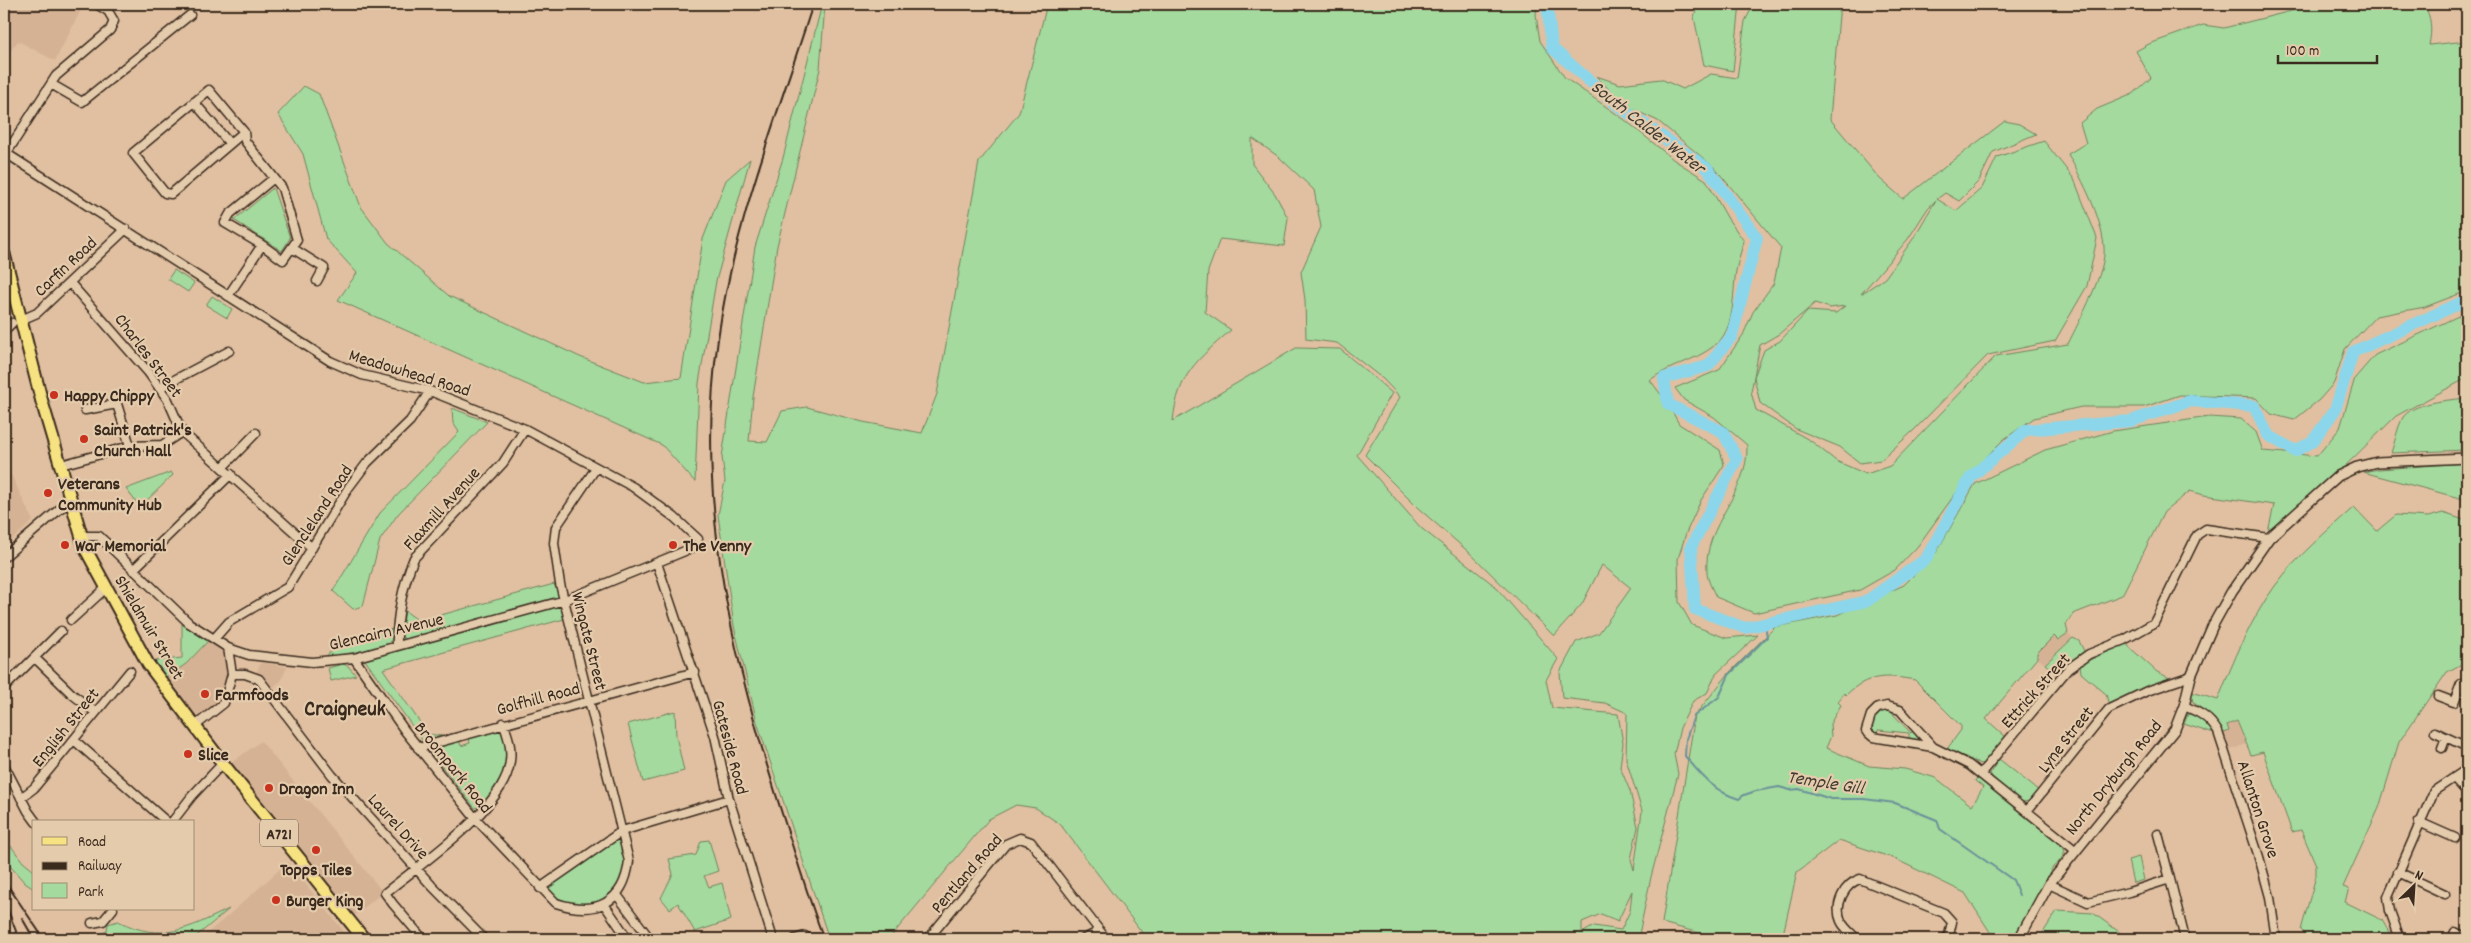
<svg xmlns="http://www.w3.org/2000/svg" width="2471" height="943" viewBox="0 0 2471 943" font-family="Dekko,sans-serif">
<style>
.built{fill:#d5b294}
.green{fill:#a4da9d;stroke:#70825e;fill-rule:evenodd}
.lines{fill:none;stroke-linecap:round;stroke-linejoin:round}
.stream{stroke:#6b9199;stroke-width:2}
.river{stroke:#8bd6eb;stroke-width:12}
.minor-casing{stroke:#3b2a1e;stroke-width:11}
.tertiary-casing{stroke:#3b2a1e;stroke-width:12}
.primary-casing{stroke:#3b2a1e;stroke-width:15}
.minor{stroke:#e4cbac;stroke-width:8}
.tertiary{stroke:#e4cbac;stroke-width:9}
.primary{stroke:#f6e281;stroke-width:11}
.rail{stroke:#3b2a1e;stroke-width:2}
.poi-dot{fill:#c8321e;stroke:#e4cbac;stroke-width:2}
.labels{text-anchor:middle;stroke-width:4.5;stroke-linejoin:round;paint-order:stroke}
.shield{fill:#e4cbac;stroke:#6e5a49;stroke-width:1}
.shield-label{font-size:16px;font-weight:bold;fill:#3b2a1e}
.street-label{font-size:18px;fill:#3b2a1e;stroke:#e4cbac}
.poi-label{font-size:18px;font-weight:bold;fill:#3b2a1e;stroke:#e4cbac;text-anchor:start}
.water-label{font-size:19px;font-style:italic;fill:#433b32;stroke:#e4cbac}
.district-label{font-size:22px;font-weight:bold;fill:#3b2a1e;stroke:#e4cbac}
</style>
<rect width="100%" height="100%" fill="#e0c0a1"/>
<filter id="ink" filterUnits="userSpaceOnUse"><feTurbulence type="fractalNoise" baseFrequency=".02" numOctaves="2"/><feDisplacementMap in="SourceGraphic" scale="10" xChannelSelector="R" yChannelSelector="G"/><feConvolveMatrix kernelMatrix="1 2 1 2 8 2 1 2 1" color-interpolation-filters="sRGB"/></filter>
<g filter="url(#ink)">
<path class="built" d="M4 4H84L55 61 18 41 4 59Z
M7 466 33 521 4 547V467Z
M2068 633 2073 638 2045 664 2037 658 2036 654 2054 636 2058 640Z
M208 641 224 653 228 674 221 699 197 721 165 678 186 664Z
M261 662 287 667 281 681 272 688 256 673Z
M2237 721 2246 744 2229 751 2222 734 2229 731 2227 725Z
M261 741 382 891 380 896 377 897 354 916 231 763Z
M288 862 350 939H200L223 920Z"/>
<path class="green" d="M822 4H825L820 69 777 246 753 397 749 441 767 442 782 411 807 407 863 422 922 433 937 394 979 162 1019 113 1047 4H1537L1536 15 1540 41 1565 78 1625 120 1674 160 1706 180 1728 219 1744 241C1741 251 1738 261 1736 271 1732 294 1736 330 1714 346 1695 361 1670 365 1650 380L1668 404 1679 424 1720 450 1724 465 1701 500 1686 533 1678 559 1679 602 1692 625 1726 638 1758 635 1716 674 1707 693 1693 701 1680 728 1674 754 1678 774 1651 877 1638 939H1147L1060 824 1036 808 1016 805 989 819 889 939H829L757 722 734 626 718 515 725 481 722 457 755 247 783 158ZM1252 138 1279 157 1314 190 1321 227 1301 272 1305 300 1306 339 1337 343 1383 379 1400 397 1365 455 1418 508 1471 554 1554 636 1582 604 1602 565 1631 588 1599 633 1576 642 1560 672 1562 698 1605 703 1627 713 1626 759 1642 811 1634 870 1631 859 1638 827 1630 791 1620 767 1623 743 1618 714 1552 708 1546 680 1558 659 1495 586 1421 528 1357 455 1392 393 1340 349 1296 348 1173 421C1178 374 1197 360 1231 330L1205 312 1208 271 1220 239 1284 246 1288 218 1275 194 1252 164ZM1632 891 1630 911 1621 930 1594 926 1582 933V922L1601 914 1618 921Z
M1698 4H1740L1733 71 1704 65 1694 17Z
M1754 4H1840L1830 119 1879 178 1903 199 2005 121 2019 124 2036 134 1993 152 1979 181 1959 201 1945 193 1937 199 1956 211 1982 188 1997 157 2044 141 2074 179 2097 238 2087 286 2055 341 1988 355 1913 431 1881 460 1860 463 1840 447 1796 429 1760 403 1754 377 1764 350 1780 341 1808 311 1836 313 1845 306 1830 308 1815 303 1779 334 1760 345 1751 392 1756 410 1811 441 1836 461 1866 474 1890 466 1996 356 2068 344C2079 321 2107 271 2104 247 2101 215 2083 182 2068 154L2086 143 2080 123 2097 109 2133 94 2151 78 2136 51 2149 44 2203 25 2224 28 2319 4H2423C2432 16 2432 31 2429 45L2467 41V291L2425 307 2376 316 2345 349 2334 383 2319 400 2294 420 2271 414 2256 398 2180 395 2144 407H2081L2034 418 2003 440 1971 472 1917 547 1895 570 1860 590 1754 613 1716 597C1713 590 1707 580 1707 572 1703 524 1749 494 1747 445L1714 417 1684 400 1675 388 1719 370 1743 335 1753 312 1774 283 1781 248 1714 167 1658 121 1624 105 1596 76 1620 84 1661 79 1683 89 1711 74 1737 78 1745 21ZM1936 200 1913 239 1885 278 1861 294 1908 239 1928 208Z
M304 86 319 94 361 207 388 243 449 296 580 357 644 382 681 378 703 239 726 180 750 159 716 281 699 383 695 482 662 445 338 300 357 273 326 239 303 154 278 114Z
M273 188 290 238 282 251 234 220Z
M174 270 194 283 188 292 168 279Z
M212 296 232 309 227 318 206 305Z
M2467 312V378L2396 416 2337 474 2272 533 2268 532 2274 505 2204 495 2190 491 2164 512 2122 595 2073 614 2066 625 2068 633 2058 640 2054 636 2037 653V658L1986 719 2006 737 1984 763 1980 764 1947 749 1961 730V726L1915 680C1887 675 1867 674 1846 695L1844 693 1838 702 1841 705 1830 724 1831 736 1826 748 1869 766 1905 769 1936 778 1972 806 1983 787 1975 781 1978 776 2063 846 2065 852 2060 861 2053 867 2013 939 1990 932 1965 893 1893 858 1839 840 1797 872 1782 939H1722L1662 923 1695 715 1730 672 1775 627 1837 615 1904 585 1936 553 1975 484 2045 450 2113 431 2209 417 2241 419 2256 432 2263 451 2317 456 2340 428 2355 378 2375 355Z
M2467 398V450L2391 453C2395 442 2397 429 2402 419 2411 402 2450 400 2467 398Z
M452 408 487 422 398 514 380 540 363 606 353 609 333 591 380 513 459 432 453 423Z
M2467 463V500L2363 472 2379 469Z
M171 472 173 475 140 507 126 489Z
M2354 507 2377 531 2396 515 2428 517 2443 513 2467 521V661L2447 672 2399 742 2379 808 2343 887 2349 889 2345 902 2382 920 2393 939H2310L2301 930 2316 876V865L2301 830 2292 832 2263 752 2251 755 2237 721 2227 725 2229 731 2222 734 2215 719 2193 702 2191 692 2218 700C2234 660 2250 620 2275 586 2297 556 2326 532 2354 507Z
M554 584 559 595 557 600 406 641 401 635 405 611 419 621Z
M556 606 561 608 564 619 383 669 428 734 442 736 423 741 365 660 368 656Z
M182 624 208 641 186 664 165 678 155 661 182 658Z
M392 629V639L388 646 324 658 341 642Z
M2073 638 2079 641 2085 653 2067 664 2058 675 2045 664Z
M2126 644 2157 672 2172 679 2126 696 2109 706 2106 694 2081 673 2080 664Z
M343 664 348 666 356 675 331 681 328 668Z
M1895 709 1892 713 1911 733 1915 730 1921 739 1920 741 1909 739V733L1878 730 1877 735 1869 730 1875 713 1879 710Z
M675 711 676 736 684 771 643 782 628 724Z
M2188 714C2200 717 2208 722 2214 734L2184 724Z
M501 729C519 745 497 805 475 808L428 749 459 739 461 746 470 743 468 736Z
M1999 759 2039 791 2030 801 2022 802 1992 777 1990 773Z
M4 837 23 862 34 871V889L25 883 4 859Z
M615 839 620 842C623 850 626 860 625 869 625 876 619 883 614 889 596 910 568 908 548 891L551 883Z
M709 840 718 871 704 876 709 887 722 883 731 920 695 932 678 903 670 909 661 898 673 874 669 859 696 855 701 841Z
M2139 857 2144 880 2133 883 2128 860Z
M229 909 193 939H96L107 930 108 924 118 921C163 943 187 929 229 909Z
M2057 911 2093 913 2129 939H2039Z"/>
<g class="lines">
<path class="stream" d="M1765 623 1767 637 1729 675 1719 697 1694 716 1686 739 1685 756C1701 775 1714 792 1739 799L1744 795 1756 791 1779 787 1790 790 1799 789 1831 799H1864L1895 803 1937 820 1940 829 2013 880 2019 895
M2040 936 2046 939"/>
<path class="river" d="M1547 4 1552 48 1617 105 1708 169 1757 238 1732 336 1708 366 1664 378 1668 404 1723 432 1737 459 1691 547 1695 609 1745 628 1867 601 1926 559 1971 477 2026 430 2131 421 2190 401 2254 406 2268 435 2295 451 2312 442 2335 410 2353 352 2467 300"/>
<defs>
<path id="minor" d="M51 84 82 102 190 15
M209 90 244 132 171 194 165 193 133 153Z
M194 102 230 144
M4 152 330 361 362 375 430 391 525 429 633 487 674 517 698 539
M6 154 56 76 110 30 114 21 108 11 98 5
M262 245 225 223 230 214 274 178
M292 248 324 268 317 281
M70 283 148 372 168 400 182 432 312 548
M228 296 262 245 283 260 297 240 282 188 245 141 244 132
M21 320 37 313 126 229
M4 331 12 323
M159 388 229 351
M85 410 117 404 130 446
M68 463 130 446 162 445 182 432
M223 467 256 433
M82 536H99L189 623 228 648 249 655 312 662 354 658 565 600 697 546
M4 557 62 507 71 503
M657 563 715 736 729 799 773 939
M133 570 231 474
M71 620 106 588
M214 639 229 622 288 587 349 487 367 463 410 421 430 391
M397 646C396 618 403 584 414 558L503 463 525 429
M35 658 72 694 95 712
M354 658 405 731 475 818 556 903C595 916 624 904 629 861L560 584 554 543 556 527 596 468
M232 674H245L259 679 332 775 432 886 484 939
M4 688 61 631
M2438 696 2454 702 2461 684 2467 687
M2184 706C2199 712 2209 717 2218 732L2259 857 2270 897 2276 939
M195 726 224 703 232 674 228 648
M2435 732 2467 747
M74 740 167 822
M1933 747 1900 710 1887 706 1878 708 1871 715 1866 731 1873 737 1933 747 1969 765 2075 850
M418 748 695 672
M2442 748 2446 737
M4 765 28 811 36 822
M1981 773 2068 669 2089 654 2124 640 2154 623 2197 535 2206 529 2269 538
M2454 778 2467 792
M21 798 34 788 130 671
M2027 811 2109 709 2147 691 2191 676
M172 822 192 796 223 763
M2419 822 2455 838
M2158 834 2170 879
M2398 872 2445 894
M2049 884 2088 902 2129 892 2170 879 2185 939
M540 888 622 831 729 799
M617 895 650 939
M604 904 628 939
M92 923 103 921 113 909
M423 939 393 904 385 893C420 864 506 808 510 761 512 747 508 735 503 723
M795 939 805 936
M928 939 1006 844 1020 838 1031 842 1106 939
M1084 939 1100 931
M1857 939C1852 934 1844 928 1841 921 1834 905 1844 884 1860 879L1944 913 1952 922 1949 935 1945 939
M2400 939 2390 911 2388 897 2434 791 2467 769
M2452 939 2455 932 2467 938"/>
<path id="tertiary" d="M2019 939 2049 884 2175 729 2184 706 2191 676 2213 625 2232 591 2269 538 2338 476 2357 467 2377 462 2467 458"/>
<path id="primary" d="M4 254 42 402 85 548 148 664 228 770 364 939"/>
</defs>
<use href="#minor" class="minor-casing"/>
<use href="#tertiary" class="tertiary-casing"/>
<use href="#primary" class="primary-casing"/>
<use href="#minor" class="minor"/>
<use href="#tertiary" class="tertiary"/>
<use href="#primary" class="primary"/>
<path class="rail" d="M813 4C778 114 734 224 718 339 694 507 735 670 787 829 799 866 810 903 824 939
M4 880 44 939
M4 900 19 939
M22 918 34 939"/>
</g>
</g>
<g class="poi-dot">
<circle cx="54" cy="395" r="5"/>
<circle cx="84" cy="439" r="5"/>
<circle cx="48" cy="493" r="5"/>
<circle cx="65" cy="545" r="5"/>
<circle cx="673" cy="545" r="5"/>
<circle cx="205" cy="694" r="5"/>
<circle cx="188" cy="754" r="5"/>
<circle cx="269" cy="788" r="5"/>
<circle cx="316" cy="850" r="5"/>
<circle cx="276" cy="900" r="5"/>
</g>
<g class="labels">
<rect class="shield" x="260" y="819.5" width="38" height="27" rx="4"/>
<g class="shield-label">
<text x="279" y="839">A721</text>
</g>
<g class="street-label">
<text transform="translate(65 266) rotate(-43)" y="6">Carfin Road</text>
<text transform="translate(149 355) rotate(53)" y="6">Charles Street</text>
<text transform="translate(410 372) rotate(17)" y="6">Meadowhead Road</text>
<text transform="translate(441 508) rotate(-48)" y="6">Flaxmill Avenue</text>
<text transform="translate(316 515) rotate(-57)" y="6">Glencleland Road</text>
<text transform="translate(150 627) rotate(59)" y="6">Shieldmuir Street</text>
<text transform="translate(386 631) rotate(-13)" y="6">Glencairn Avenue</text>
<text transform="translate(590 641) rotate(76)" y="6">Wingate Street</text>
<text transform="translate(2035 690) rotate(-48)" y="6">Ettrick Street</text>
<text transform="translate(538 698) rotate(-15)" y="6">Golfhill Road</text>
<text transform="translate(65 727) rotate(-51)" y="6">English Street</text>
<text transform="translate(2065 739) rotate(-52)" y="6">Lyne Street</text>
<text transform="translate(731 747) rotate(75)" y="6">Gateside Road</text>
<text transform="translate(454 767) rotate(51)" y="6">Broompark Road</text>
<text transform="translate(2113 777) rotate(-51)" y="6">North Dryburgh Road</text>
<text transform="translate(2259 809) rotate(72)" y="6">Allanton Grove</text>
<text transform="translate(399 826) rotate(48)" y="6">Laurel Drive</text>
<text transform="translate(966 873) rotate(-49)" y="6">Pentland Road</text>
</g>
<g class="poi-label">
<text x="64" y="401">Happy Chippy</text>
<text x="94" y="435">Saint Patrick's<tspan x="94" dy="21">Church Hall</tspan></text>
<text x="58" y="489">Veterans<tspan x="58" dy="21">Community Hub</tspan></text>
<text x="75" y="551">War Memorial</text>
<text x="683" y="551">The Venny</text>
<text x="215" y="700">Farmfoods</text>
<text x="198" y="760">Slice</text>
<text x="279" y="794">Dragon Inn</text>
<text x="316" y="875" text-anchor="middle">Topps Tiles</text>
<text x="286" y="906">Burger King</text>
</g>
<g class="water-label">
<text transform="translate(1649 126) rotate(38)" y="7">South Calder Water</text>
<text transform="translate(1826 781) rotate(9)" y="7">Temple Gill</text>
</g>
<g class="district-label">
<text x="345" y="715">Craigneuk</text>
</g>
</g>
<rect width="2471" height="943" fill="none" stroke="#e4cbac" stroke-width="20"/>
<rect x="10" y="10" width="2451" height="923" fill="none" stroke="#3b2a1e" stroke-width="2" filter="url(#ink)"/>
<rect x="32" y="820" width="162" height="90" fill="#e4cbac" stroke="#a08b73"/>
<rect x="42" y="837" width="25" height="8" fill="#f6e281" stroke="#a08b73"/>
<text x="78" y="846" font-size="15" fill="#3b2a1e">Road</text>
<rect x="42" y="862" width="25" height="8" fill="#3b2a1e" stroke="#a08b73"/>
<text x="78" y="870" font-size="15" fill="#3b2a1e">Railway</text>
<rect x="42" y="883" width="25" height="15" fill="#a4da9d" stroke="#a08b73"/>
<text x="78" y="896" font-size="15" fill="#3b2a1e">Park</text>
<g transform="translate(2414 886) rotate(25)" stroke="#e4cbac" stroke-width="4" paint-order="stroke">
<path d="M0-4L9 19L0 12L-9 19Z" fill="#3b2a1e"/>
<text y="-8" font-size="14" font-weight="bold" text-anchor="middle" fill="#3b2a1e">N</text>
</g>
<path d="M2278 55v8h99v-8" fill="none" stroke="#3b2a1e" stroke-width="2.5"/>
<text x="2286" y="55" font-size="15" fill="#3b2a1e" stroke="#e4cbac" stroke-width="4" paint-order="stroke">100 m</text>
</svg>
